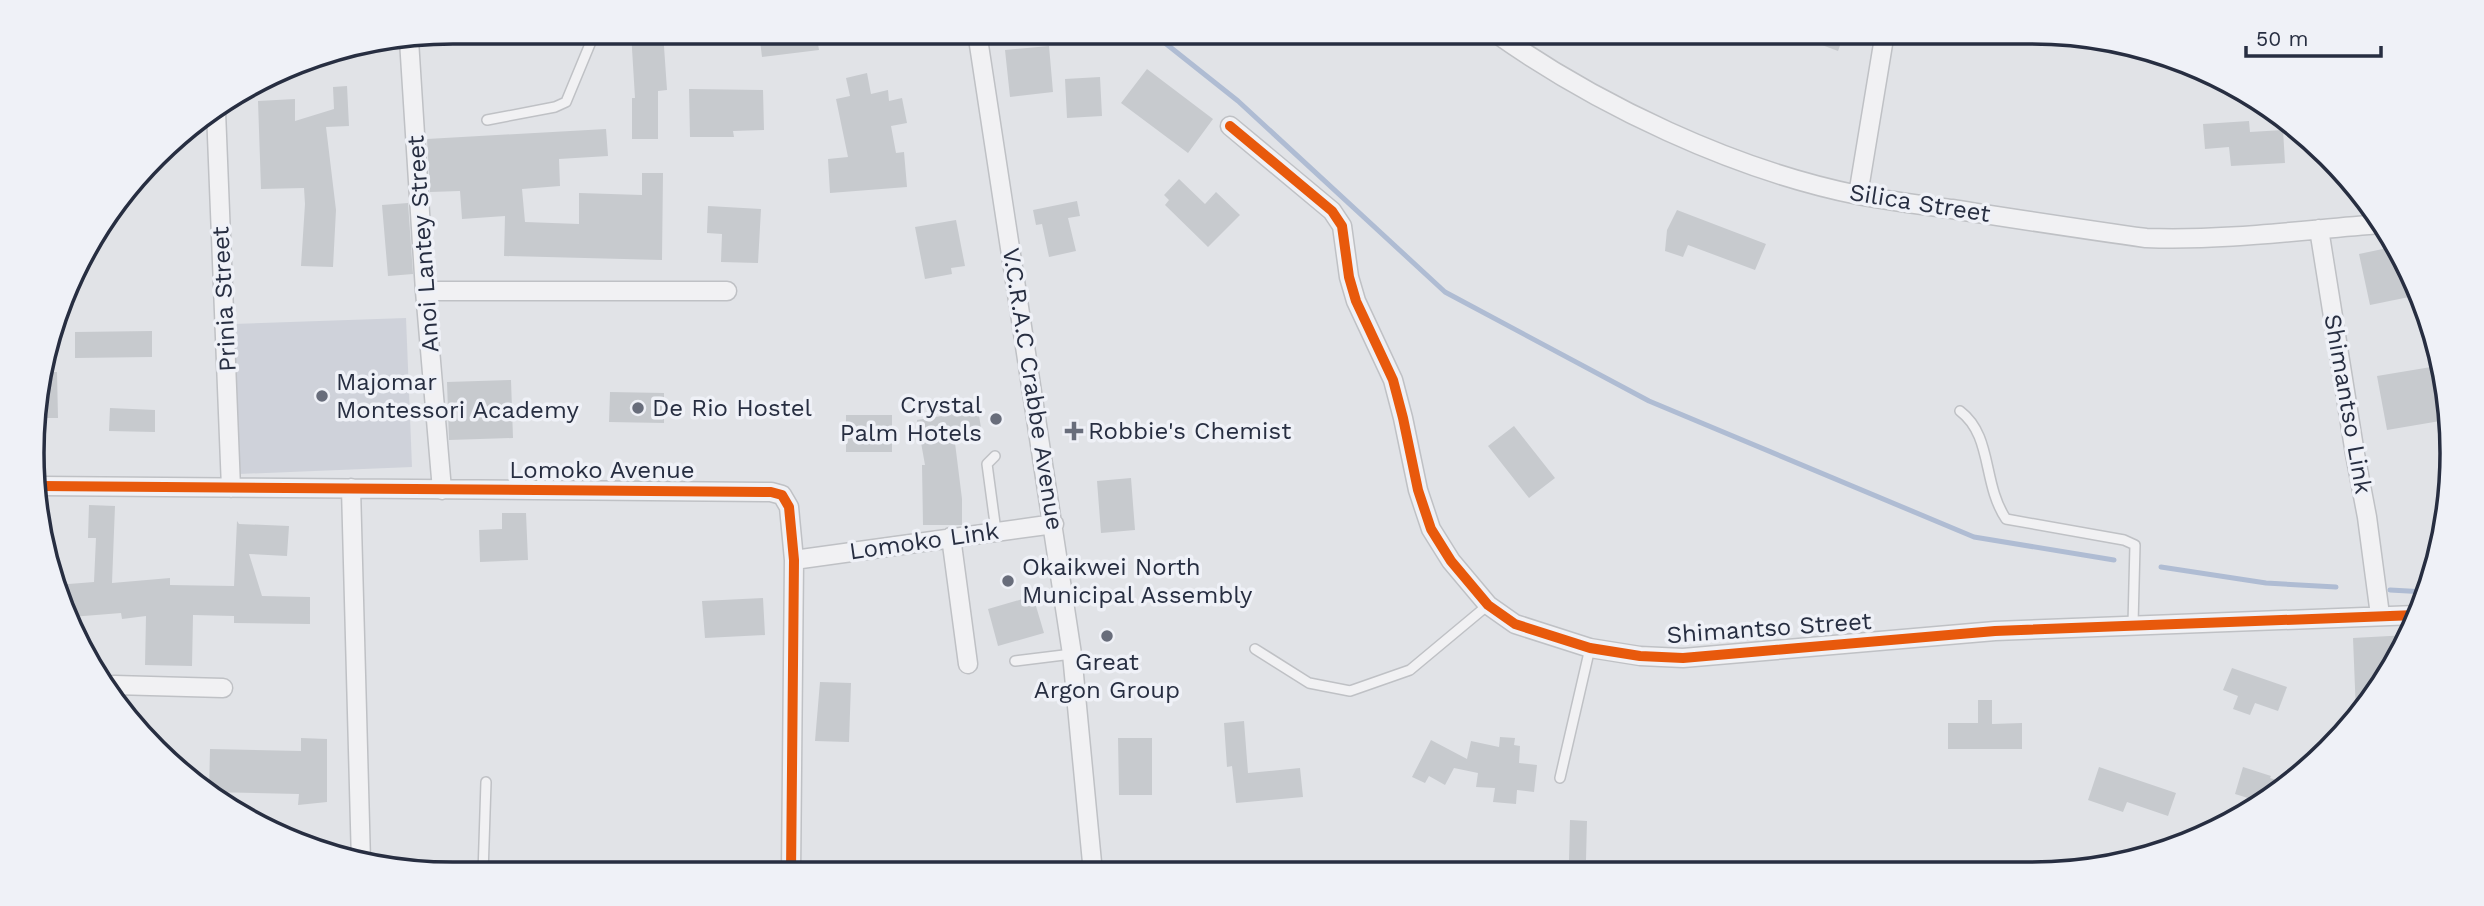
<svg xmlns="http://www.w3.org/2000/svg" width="2484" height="906" viewBox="0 0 2484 906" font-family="'Work Sans',sans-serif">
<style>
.built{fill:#cfd2da}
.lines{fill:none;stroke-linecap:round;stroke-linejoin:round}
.stream{stroke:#afbcd3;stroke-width:5}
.building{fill:#c7cace}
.service-casing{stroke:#bfc1c5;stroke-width:12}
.minor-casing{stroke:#bfc1c5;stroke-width:21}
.service{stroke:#f1f1f3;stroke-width:9}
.minor{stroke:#f1f1f3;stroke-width:18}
.cycleway-casing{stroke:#eff1f7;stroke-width:15}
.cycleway{stroke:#e8590c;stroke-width:10}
.poi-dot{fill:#686d7b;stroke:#eff1f7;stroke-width:2.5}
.labels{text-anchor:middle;stroke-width:7;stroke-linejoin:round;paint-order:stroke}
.street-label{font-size:24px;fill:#272e41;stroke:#eff1f7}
.poi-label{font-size:24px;fill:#272e41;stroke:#eff1f7;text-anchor:start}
.rim{fill:none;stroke:#272e41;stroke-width:3.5}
</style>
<rect width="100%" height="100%" fill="#e1e3e7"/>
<path class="built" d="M406 318 412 467 239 474 233 324Z"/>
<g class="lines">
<path class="stream" d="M1128 32 1160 39 1238 101 1445 292 1649 401 1974 537 2114 560
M2161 567 2266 583 2336 587
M2390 590 2426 592"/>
</g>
<path class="building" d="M631 32H663L667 90 658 91V139H632V98H635Z
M759 32H816L819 50 762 57Z
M1790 33V32H1845L1838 51Z
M1049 46 1053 92 1010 97 1005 50Z
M1147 69 1213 119 1188 153 1121 103Z
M867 73 871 94 888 90 889 101 902 98 907 123 891 126 896 153 904 152 907 187 830 193 828 159 848 157 836 99 850 96 846 78Z
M1100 77 1102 116 1067 118 1065 79Z
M347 86 349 126 326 127 336 210 333 267 301 266 305 204 304 188 261 189 258 101 295 99V121L334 109 333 87Z
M689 89 763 90 764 130 733 131 734 137H690Z
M2249 121 2250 132 2283 130 2285 163 2231 166 2229 147 2205 149 2203 124Z
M606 129 608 156 559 159 560 186 522 189 525 222 579 224V193L642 195V173H663L662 260 504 256 505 216 462 219 460 191 430 192 427 139Z
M1179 179 1205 204 1216 192 1240 215 1208 247 1165 205 1169 200 1164 195Z
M1077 201 1080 216 1068 218 1076 251 1049 257 1042 224 1036 225 1033 210Z
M408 203 413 274 388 276 382 205Z
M708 206 761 209 758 263 721 262 722 234 707 233Z
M1677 210 1766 244 1755 270 1688 245 1683 257 1665 251 1667 230Z
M956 220 965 266 951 268 952 274 925 279 915 227Z
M2397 246 2414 296 2370 305 2359 254Z
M152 331V357L75 358V332Z
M2431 367 2440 421 2387 430 2377 376Z
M43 372H57L58 418H36L35 398Z
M511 380 513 438 449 440 447 382Z
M610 392 664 393V423L609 422Z
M110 408 155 410V432L109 431Z
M978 410 983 439 955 443 962 499V525H923L922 465H925L917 420Z
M846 415H892V452H846Z
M1514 426 1555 478 1529 498 1488 446Z
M1131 478 1135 530 1101 533 1097 481Z
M89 505 115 506 112 583 170 578V585L234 586 237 521 239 524 289 526 287 556 249 554 262 596 310 597V624L234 623V616L193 615 192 666 145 665 146 616 122 619 121 613 71 617 56 585 94 582 96 538H88Z
M502 513H526L528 560 480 562 479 530 502 529Z
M1033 596 1044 633 998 646 988 609Z
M763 598 765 635 705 638 702 601Z
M2408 635 2396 664 2356 713 2353 638Z
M2232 668 2287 687 2278 711 2255 703 2250 715 2233 709 2238 696 2223 690Z
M820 682 851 683 849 742 815 741Z
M1978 700H1992V724L2022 723V749H1948V723H1978Z
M1244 721 1248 773 1300 768 1303 797 1236 803 1232 766 1227 767 1224 723Z
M1500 737 1515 738 1514 745 1520 746 1519 763 1537 765 1534 792 1517 790 1516 804 1493 802 1495 788 1476 787 1478 773 1454 768 1445 785 1429 776 1425 783 1412 777 1431 740 1467 759 1471 741 1499 747Z
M301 738 327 739V802L298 805 299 794 209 792 210 749 301 751Z
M1118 738H1152V795H1119Z
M2099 767 2176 793 2168 816 2127 802 2123 812 2088 800Z
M2243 767 2271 776 2270 778 2288 784 2261 802 2235 794Z
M1570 820 1587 821 1586 860H1569Z"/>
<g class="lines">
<defs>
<path id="service" d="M487 120 555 107 566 102 595 32
M1960 411C1993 436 1982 483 2006 519L2124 540 2135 545 2133 624
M995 456 987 464 996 531
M1255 649 1309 683 1350 691 1410 670 1488 605
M1015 661 1072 654
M1560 778 1590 648
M483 874 486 782"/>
<path id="minor" d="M977 32 1072 654 1093 873
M1494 32C1597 105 1734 170 1858 195 1889 201 1921 205 1952 209 2017 219 2081 229 2146 238 2224 241 2302 230 2380 224
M409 40 425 291 442 490
M216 111 231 488
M1230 126 1332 211 1342 226 1349 277 1356 301 1393 380 1403 418 1418 490 1431 529 1451 561 1488 605 1515 624 1590 648 1640 656 1683 658 1995 631 2416 615
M1858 195 1885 32
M2319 229 2355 454 2367 517 2380 615
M425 291H727
M41 486 771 492 782 495 789 507 794 560 791 874
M351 488 361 862
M951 537 968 664
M794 560 1054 524
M105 690 114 685 223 688"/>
</defs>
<use href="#service" class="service-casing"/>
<use href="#minor" class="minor-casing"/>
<use href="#service" class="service"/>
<use href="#minor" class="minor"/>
<defs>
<path id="cycleway" d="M1230 126 1332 211 1342 226 1349 277 1356 301 1393 380 1403 418 1418 490 1431 529 1451 561 1488 605 1515 624 1590 648 1640 656 1683 658 1995 631 2416 615
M41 486 771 492 782 495 789 507 794 560 791 874"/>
</defs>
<use href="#cycleway" class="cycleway-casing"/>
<use href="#cycleway" class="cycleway"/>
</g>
<g class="poi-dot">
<circle cx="322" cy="396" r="7"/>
<circle cx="638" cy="408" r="7"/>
<circle cx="996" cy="419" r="7"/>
<path d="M1070.5 420.5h7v7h7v7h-7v7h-7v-7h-7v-7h7z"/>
<circle cx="1008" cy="581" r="7"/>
<circle cx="1107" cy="636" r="7"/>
</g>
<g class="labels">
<g class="street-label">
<text transform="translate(1920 203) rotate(9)" y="8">Silica Street</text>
<text transform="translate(423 244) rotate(-94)" y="8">Anoi Lantey Street</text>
<text transform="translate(224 299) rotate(-93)" y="8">Prinia Street</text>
<text transform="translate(1033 389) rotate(81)" y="8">V.C.R.A.C Crabbe Avenue</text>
<text transform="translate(2348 404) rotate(80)" y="8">Shimantso Link</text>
<text x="602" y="478">Lomoko Avenue</text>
<text transform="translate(924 541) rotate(-8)" y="8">Lomoko Link</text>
<text transform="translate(1769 628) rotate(-4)" y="8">Shimantso Street</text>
</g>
<g class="poi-label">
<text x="336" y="390">Majomar<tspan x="336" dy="28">Montessori Academy</tspan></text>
<text x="982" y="413" text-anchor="end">Crystal<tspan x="982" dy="28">Palm Hotels</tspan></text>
<text x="652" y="416">De Rio Hostel</text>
<text x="1088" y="439">Robbie's Chemist</text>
<text x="1022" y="575">Okaikwei North<tspan x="1022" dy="28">Municipal Assembly</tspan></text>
<text x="1107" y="670" text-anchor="middle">Great<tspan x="1107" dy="28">Argon Group</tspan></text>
</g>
</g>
<path d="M0 0H2484V906H0ZM453 44H2031A409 409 0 0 1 2440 453V453A409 409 0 0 1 2031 862H453A409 409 0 0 1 44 453V453A409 409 0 0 1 453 44Z" fill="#eff1f7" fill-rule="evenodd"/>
<path class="rim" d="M453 44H2031A409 409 0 0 1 2440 453V453A409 409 0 0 1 2031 862H453A409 409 0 0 1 44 453V453A409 409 0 0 1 453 44Z"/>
<path d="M2246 46v10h135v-10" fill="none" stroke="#272e41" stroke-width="3.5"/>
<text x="2256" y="46" font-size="21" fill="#272e41" stroke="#eff1f7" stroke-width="5" paint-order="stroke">50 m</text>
</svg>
